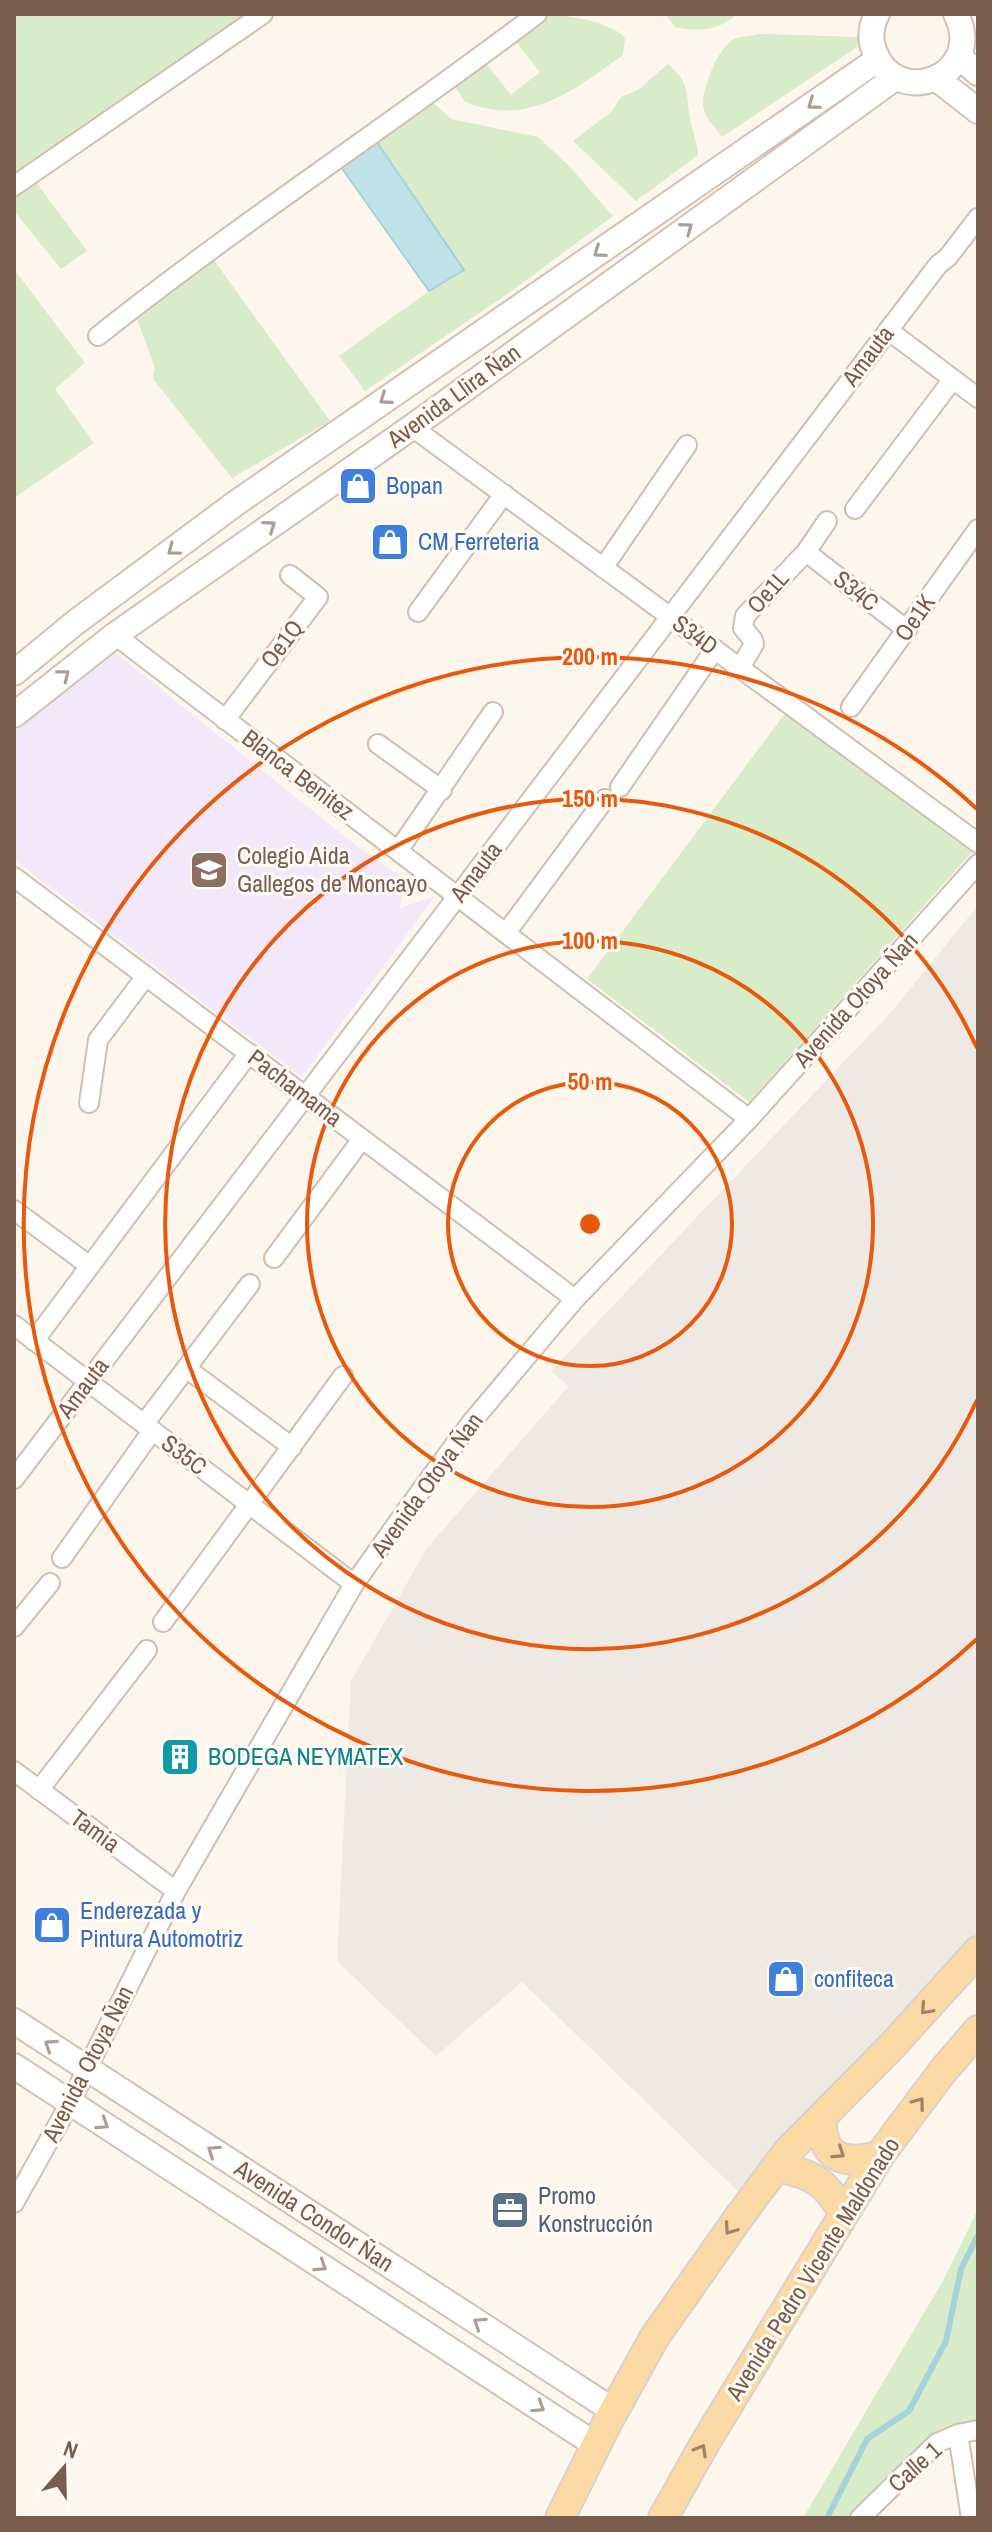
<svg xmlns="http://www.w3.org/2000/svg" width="992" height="2532" viewBox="0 0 992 2532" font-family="'Archivo Narrow',sans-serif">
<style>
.industrial{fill:#efe9e4}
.education{fill:#f3e8fa}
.green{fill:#d8ecc9}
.water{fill:#bfe3e8;stroke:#a5d3da;stroke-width:2}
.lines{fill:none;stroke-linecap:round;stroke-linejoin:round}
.stream{stroke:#a5d3da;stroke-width:6}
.street-casing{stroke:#d1beb0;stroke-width:22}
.secondary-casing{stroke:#d6c0b0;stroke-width:28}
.primary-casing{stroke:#dad1cd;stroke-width:32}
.street{stroke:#fff;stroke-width:18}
.secondary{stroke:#fff;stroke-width:24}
.primary{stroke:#fbd9a5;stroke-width:28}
.oneway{stroke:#af9d94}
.oneway2{stroke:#a18267}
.ring{fill:none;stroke:#e8590c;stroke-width:4}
.labels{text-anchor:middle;stroke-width:6;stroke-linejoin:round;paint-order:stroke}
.street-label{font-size:24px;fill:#7a5c4d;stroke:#fffaf3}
.shop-label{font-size:24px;fill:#366cbe;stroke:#fffaf3;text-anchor:start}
.education-label{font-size:24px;fill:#785e54;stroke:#fffaf3;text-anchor:start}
.culture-label{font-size:24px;fill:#0d838f;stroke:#fffaf3;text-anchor:start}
.service-label{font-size:24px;fill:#4e5e75;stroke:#fffaf3;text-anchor:start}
.centre{fill:#e8590c;stroke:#fffaf3;stroke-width:4}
.ring-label{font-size:24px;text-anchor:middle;font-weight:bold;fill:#e8590c;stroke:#fffaf3;stroke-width:6;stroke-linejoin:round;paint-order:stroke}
</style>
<rect width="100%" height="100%" fill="#fdf6ec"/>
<path class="industrial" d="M978 905V1933L744 2197 522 1982 436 2056 337 1961 351 1681 427 1548 569 1386 551 1371 894 1009Z"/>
<path class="education" d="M116 653 358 847 405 879 400 908 435 896 302 1077 14 860V732Z"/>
<path class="green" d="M14 14H252L30 174 87 251 61 269 14 211Z
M537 14C560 14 610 20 625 38L623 55C572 91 530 127 465 102L451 80 481 57 511 95 540 72 510 35Z
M665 14H737C719 31 697 32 675 27Z
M759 34 861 37 860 45 722 137C715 127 704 117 703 105 702 89 719 45 734 39 741 36 751 36 759 34Z
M668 64C692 84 685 96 691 123 694 134 697 144 698 155L636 201 573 141 612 111 621 97 638 90Z
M426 96 451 119 538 137 568 165 613 216 513 290 365 391 339 356 429 291 464 270 372 135Z
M208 252 330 421 232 478 153 379 155 368 133 308Z
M14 269 85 363 55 389 94 443 14 498Z
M786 712 972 852 749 1102 587 979Z
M978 2209V2425L934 2433 853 2518H803L944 2279Z"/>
<path class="water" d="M372 135 464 270 429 291 336 160Z"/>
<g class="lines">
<path class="stream" d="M827 2518 867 2439 909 2411 946 2341 961 2269 978 2235"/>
<defs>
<path id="street" d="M14 186 263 14
M888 330 978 398
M98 336C240 223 392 124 537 14
M412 427 978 843
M855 509 953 379
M806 552 907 630
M603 568 687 445
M418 612 504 494
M115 635 749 1119
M740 668 754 644 753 640 743 628 745 616 806 552 827 521
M851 707 978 529
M225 720 318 597 290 575
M378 744 442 790
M620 787 715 649
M398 851 493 712
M14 877 575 1299
M506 933 605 799
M89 1103 98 1040 146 976
M14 1210 90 1266
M274 1258 362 1139
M14 1325 354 1584
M34 1341 249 1053
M186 1368 292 1447
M144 1424 250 1284
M14 1479 938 265 948 257 978 218
M62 1558 152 1431
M163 1622 343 1376
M14 1627 50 1583
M14 1771 176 1891
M39 1790 147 1650
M14 2203 70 2103 176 1891 354 1584 406 1511 470 1424 575 1299 749 1119 978 864
M958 2434 971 2518
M860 2518 937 2443 958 2434 978 2430"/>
<path id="secondary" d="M877 14C871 26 869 37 874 50 895 112 987 76 956 14
M959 57 978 73
M937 79 978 111
M14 673 76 622 236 503 877 60
M14 715 115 635 412 427 895 78
M14 2021 614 2411
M14 2066 596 2445"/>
<path id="primary" d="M822 2117C820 2159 845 2166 880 2155
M777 2167C813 2174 826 2182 844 2214
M560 2518 605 2427 654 2338 739 2217 788 2151 891 2047 978 1951
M663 2518 705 2443 880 2155 943 2071 978 2030"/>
</defs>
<use href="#street" class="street-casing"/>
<use href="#secondary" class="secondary-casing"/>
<use href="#primary" class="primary-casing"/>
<use href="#street" class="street"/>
<use href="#secondary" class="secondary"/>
<use href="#primary" class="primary"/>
</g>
<defs><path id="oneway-chevron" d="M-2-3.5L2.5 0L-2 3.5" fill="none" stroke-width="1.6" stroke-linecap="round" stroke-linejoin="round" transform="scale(2)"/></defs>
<g class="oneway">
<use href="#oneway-chevron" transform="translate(813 104) rotate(145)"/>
<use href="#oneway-chevron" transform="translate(687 228) rotate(-36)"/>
<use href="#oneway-chevron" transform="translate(599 252) rotate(145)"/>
<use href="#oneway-chevron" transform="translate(385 399) rotate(145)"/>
<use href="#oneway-chevron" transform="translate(270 526) rotate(-35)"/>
<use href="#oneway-chevron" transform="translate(173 550) rotate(143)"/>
<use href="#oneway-chevron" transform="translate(64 675) rotate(-38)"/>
<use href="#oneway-chevron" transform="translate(50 2045) rotate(-146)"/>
<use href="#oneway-chevron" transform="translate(103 2124) rotate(33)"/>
<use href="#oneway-chevron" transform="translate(213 2151) rotate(-147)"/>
<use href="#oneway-chevron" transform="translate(321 2266) rotate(33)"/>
<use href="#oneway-chevron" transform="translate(479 2323) rotate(-147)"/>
<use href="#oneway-chevron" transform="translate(539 2407) rotate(33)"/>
</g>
<g class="oneway2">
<use href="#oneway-chevron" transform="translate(926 2009) rotate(132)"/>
<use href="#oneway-chevron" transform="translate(919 2103) rotate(-53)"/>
<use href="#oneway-chevron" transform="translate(839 2153) rotate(34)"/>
<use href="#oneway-chevron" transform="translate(730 2229) rotate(125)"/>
<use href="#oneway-chevron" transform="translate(701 2450) rotate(-60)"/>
</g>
<g class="ring">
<circle cx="590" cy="1224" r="142"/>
<circle cx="590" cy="1224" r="283"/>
<path d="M977 1400A425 425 0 1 1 977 1048"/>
<path d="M977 1639A567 567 0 1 1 977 809"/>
</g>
<defs>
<symbol id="shop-square" viewBox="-11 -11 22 22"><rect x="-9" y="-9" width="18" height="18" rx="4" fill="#3f7fe0" stroke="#fffaf3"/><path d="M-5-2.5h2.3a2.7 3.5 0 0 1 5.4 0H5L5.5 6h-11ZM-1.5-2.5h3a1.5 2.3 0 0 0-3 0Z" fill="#fff"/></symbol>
<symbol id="school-square" viewBox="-11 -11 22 22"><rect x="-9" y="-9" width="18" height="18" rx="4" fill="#8d6e63" stroke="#fffaf3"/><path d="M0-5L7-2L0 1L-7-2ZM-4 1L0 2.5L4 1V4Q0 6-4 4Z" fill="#fff"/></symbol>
<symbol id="building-square" viewBox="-11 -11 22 22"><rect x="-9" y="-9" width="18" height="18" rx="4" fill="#0f9aa8" stroke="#fffaf3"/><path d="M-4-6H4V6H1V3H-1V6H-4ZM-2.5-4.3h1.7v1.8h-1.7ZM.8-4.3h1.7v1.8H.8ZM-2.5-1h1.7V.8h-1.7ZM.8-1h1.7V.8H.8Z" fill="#fff"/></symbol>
<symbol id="office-square" viewBox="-11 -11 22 22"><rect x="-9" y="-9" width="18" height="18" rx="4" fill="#5c6f8a" stroke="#fffaf3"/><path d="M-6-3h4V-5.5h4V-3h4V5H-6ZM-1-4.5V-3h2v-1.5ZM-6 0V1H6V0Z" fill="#fff"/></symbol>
</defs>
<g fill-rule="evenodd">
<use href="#shop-square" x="336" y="464" width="44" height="44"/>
<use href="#shop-square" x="368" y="520" width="44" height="44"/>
<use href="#school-square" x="187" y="848" width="44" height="44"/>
<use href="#building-square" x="158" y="1735" width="44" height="44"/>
<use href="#shop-square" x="30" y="1903" width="44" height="44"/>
<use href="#shop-square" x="764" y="1957" width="44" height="44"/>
<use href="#office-square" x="488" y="2188" width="44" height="44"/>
</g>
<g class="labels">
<g class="street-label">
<text transform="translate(868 356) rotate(-53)" y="8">Amauta</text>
<text transform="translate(454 396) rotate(-36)" y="8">Avenida Llira Ñan</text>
<text transform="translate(856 591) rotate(38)" y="8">S34C</text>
<text transform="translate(768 592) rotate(-48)" y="8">Oe1L</text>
<text transform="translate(915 618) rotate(-55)" y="8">Oe1K</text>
<text transform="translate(695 635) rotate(36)" y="8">S34D</text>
<text transform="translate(282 644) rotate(-53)" y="8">Oe1Q</text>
<text transform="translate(298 775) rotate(37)" y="8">Blanca Benitez</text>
<text transform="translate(476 872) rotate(-53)" y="8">Amauta</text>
<text transform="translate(856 1000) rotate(-48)" y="8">Avenida Otoya Ñan</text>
<text transform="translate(295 1088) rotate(37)" y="8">Pachamama</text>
<text transform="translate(83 1388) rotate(-53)" y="8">Amauta</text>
<text transform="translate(184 1455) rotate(37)" y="8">S35C</text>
<text transform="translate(427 1485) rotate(-54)" y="8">Avenida Otoya Ñan</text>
<text transform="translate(95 1831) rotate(36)" y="8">Tamia</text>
<text transform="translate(88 2064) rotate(-63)" y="8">Avenida Otoya Ñan</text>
<text transform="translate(314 2216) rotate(33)" y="8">Avenida Condor Ñan</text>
<text transform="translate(813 2269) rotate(-58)" y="8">Avenida Pedro Vicente Maldonado</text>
<text transform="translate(915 2467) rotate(-42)" y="8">Calle 1</text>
</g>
<g class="shop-label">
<text x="386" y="494">Bopan</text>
<text x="418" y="550">CM Ferreteria</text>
<text x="80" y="1919">Enderezada y<tspan x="80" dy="28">Pintura Automotriz</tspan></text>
<text x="814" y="1987">confiteca</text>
</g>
<g class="education-label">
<text x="237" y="864">Colegio Aida<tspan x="237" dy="28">Gallegos de Moncayo</tspan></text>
</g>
<g class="culture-label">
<text x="208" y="1765">BODEGA NEYMATEX</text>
</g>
<g class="service-label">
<text x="538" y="2204">Promo<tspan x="538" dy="28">Konstrucción</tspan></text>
</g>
</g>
<circle cx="590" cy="1224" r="12" class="centre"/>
<g class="ring-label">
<text x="590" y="665">200 m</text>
<text x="590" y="807">150 m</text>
<text x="590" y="949">100 m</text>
<text x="590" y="1090">50 m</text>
</g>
<rect width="992" height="2532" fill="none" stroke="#7a5c4d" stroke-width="32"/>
<g transform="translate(64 2468) rotate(20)" stroke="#fffaf3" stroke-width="6" paint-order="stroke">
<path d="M0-6L14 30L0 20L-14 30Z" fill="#7a5c4d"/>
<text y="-12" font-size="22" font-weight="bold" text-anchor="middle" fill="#7a5c4d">N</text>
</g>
</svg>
